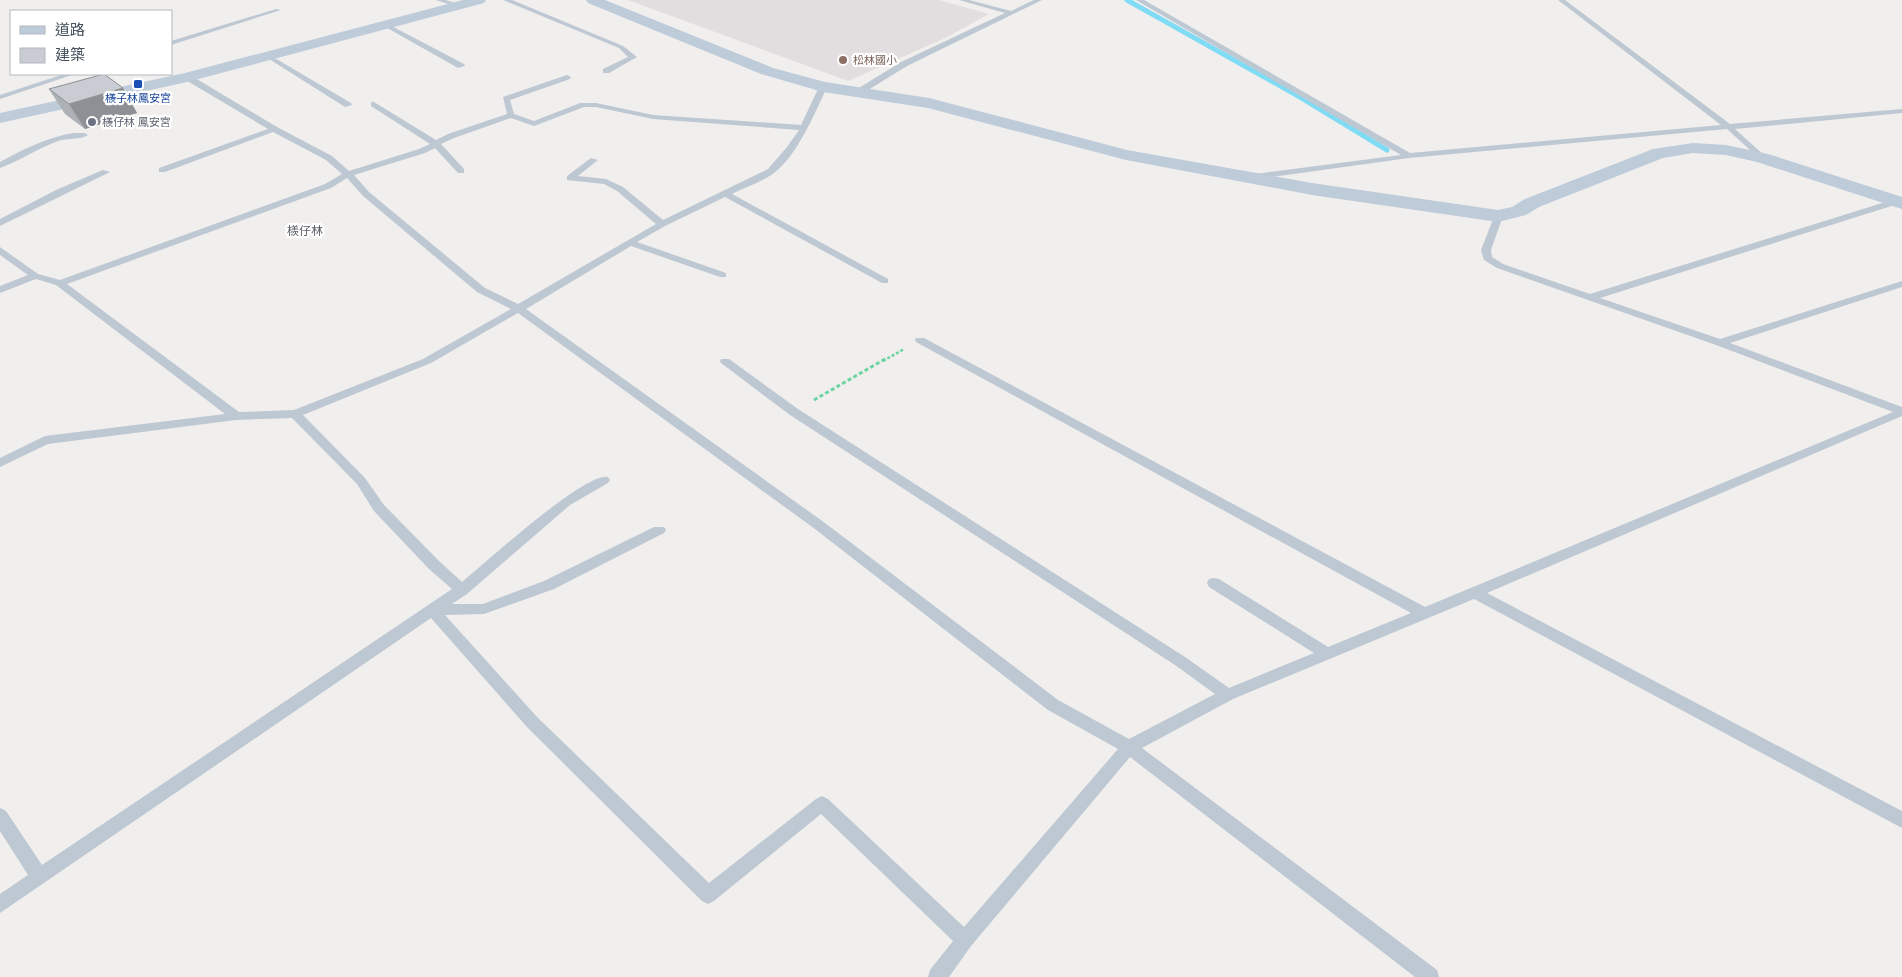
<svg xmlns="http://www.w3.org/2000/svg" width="1902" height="977" viewBox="0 0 1902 977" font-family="Roboto,'Noto Sans TC',sans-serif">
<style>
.education{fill:#e2dedf}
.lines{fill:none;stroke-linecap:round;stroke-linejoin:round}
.stream{stroke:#80dcf4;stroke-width:5}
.path-far1{stroke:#6cd4a1;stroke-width:2.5;stroke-dasharray:3 2;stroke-linecap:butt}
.path{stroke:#6cd4a1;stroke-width:3;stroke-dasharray:4 2.5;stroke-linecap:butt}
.lane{fill:#bdc8d2;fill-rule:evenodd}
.secondary{fill:#becbd9;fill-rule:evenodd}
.wall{fill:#adb0b5}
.shaded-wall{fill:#8d9094}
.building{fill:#c9cdd3;stroke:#8d9094}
.education-dot{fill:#8d6e63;stroke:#fff;stroke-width:2}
.transit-dot{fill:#1a4fb4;stroke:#fff;stroke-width:2}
.worship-dot{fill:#6b7280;stroke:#fff;stroke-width:2}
.labels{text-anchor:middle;stroke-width:4.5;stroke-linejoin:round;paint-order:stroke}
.far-education-label{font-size:11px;fill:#785e54;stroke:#fff;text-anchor:start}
.far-transit-label{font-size:11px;fill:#164399;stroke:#fff}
.far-worship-label{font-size:11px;fill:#5b616d;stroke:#fff;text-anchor:start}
.far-quarter-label{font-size:12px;fill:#5a5e64;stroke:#fff}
</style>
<rect width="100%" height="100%" fill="#f1eeee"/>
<path class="education" d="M628 0H939L989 14 943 39 848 81Z"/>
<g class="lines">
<path class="stream" d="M1127 0 1300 97 1387 150"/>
<path class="path-far1" d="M883 361 904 349"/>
<path class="path" d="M814 400 885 359"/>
<path class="lane" d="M436 0H446L460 5 457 7Z
M503 0H512L623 46 637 57 609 73H603V69L628 57 619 48Z
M959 0H969L1011 11 1034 0H1042L907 66 860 95H854V91L901 62 1005 13Z
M1136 0H1144L1410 153 1721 125 1558 0H1565L1730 124 1902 109V113L1735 129 1765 156 1766 158 1762 161 1727 129 1409 158 1250 180 1247 179V175L1401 155Z
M276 9 281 10 171 45V41Z
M384 22 464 64 465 66 458 68 382 25V23Z
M268 54 351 103 352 105 345 107 266 57V55Z
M64 74H75L0 99V95Z
M184 75H190L277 127 332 156 349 171 419 149 430 144 371 106V102H374L436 140 448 134 507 114 503 97 567 75 571 77 570 79 510 100 514 114 534 121 580 103H596L653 115 801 125 819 87 826 85 827 87C815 113 797 156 774 173 762 182 745 187 732 194L888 279V283H882L725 197 665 226 637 242 726 273V277H720L631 246 526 309 825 523 1058 700 1129 739 1215 694 1175 665 790 415 721 363 720 361 721 359H729L798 409 1185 657 1229 688 1314 653 1209 587 1207 583 1209 579 1214 578 1219 579 1328 647 1411 613 916 342 915 340 916 338H924L1425 607 1893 412 1716 345 1497 268 1484 260 1481 250 1495 214 1498 213 1503 216 1491 250 1492 257 1503 264 1590 294 1895 199H1901V203L1600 298 1720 339 1902 281V287L1730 343 1902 407V416L1487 593 1902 811V828L1474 599 1233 699 1142 748 1437 970 1439 977H1415L1130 757 971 946 949 977H928L930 970 953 941 821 814 714 901 708 904 702 901 527 727 431 618 0 913V894L28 875 0 831V808L6 811 42 865 452 589 429 569 374 511 357 484 292 418 236 420 48 444 0 467V458L45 436 225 414 56 285 36 279 0 293V286L28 275 0 255V247L38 274 60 280 325 184 342 174 326 160 273 132 165 172H159V168L268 129 184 79ZM584 107H596L653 119 799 130 787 147 768 169 663 220 623 187 606 179 578 176 598 160 591 158 567 176V180L604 184 617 191 656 224 518 304 485 288 369 192 354 175 425 153 435 148 458 173H464V169L441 144 454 138 511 118 534 126ZM347 178 363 196 477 292 511 309 423 359 294 410 239 412 67 284 331 188ZM518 313 815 529 1048 710 1118 749 964 927 828 799 822 796 816 799 709 883 537 717 445 615 484 614 554 589 664 533 666 530 664 527H654L544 581 483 604H452L467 594 570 505 608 483 610 480 608 477C586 471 484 564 462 582L439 561 384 505 365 478 303 415 431 363Z
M74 133H84L88 135C81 140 67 138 58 141 38 148 20 161 0 168V162C24 149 47 137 74 133Z
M103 170 110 172 0 226V219L56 190Z"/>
<path class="secondary" d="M463 0H486L484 3 187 82 0 123V113L185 73Z
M586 0H605L773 68 825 82 929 98 1127 150 1312 183 1498 210 1512 207 1525 199 1653 149 1693 143 1726 145 1768 154 1902 197V209L1757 162 1726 155 1693 153 1663 158 1539 207 1526 215 1498 222 1312 195 1126 160 928 108 823 92 761 74 588 3Z"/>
</g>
<path class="wall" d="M123 88 137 113 85 129 65 114 49 89Z"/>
<path class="shaded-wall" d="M123 88 137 113 85 129 69 104Z"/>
<path class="building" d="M104 74 123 88 69 104 49 89Z"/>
<circle class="education-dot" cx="843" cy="60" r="5"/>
<rect class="transit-dot" x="133" y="79" width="10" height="10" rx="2.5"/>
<circle class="worship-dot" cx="92" cy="122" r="5"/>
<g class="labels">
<g class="far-education-label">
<text x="853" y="64">松林國小</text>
</g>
<g class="far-transit-label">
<text x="138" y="102">檨子林鳳安宮</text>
</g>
<g class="far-worship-label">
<text x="102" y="126">檨仔林 鳳安宮</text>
</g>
<g class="far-quarter-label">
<text x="305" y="235">檨仔林</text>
</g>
</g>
<rect x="10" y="10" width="162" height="65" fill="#ffffff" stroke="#b4b9be"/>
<rect x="20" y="26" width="25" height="8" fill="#becbd9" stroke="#b4b9be"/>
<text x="55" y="35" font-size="15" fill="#44515d">道路</text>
<rect x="20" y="48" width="25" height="15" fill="#c9cdd3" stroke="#b4b9be"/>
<text x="55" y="60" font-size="15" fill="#44515d">建築</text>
</svg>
